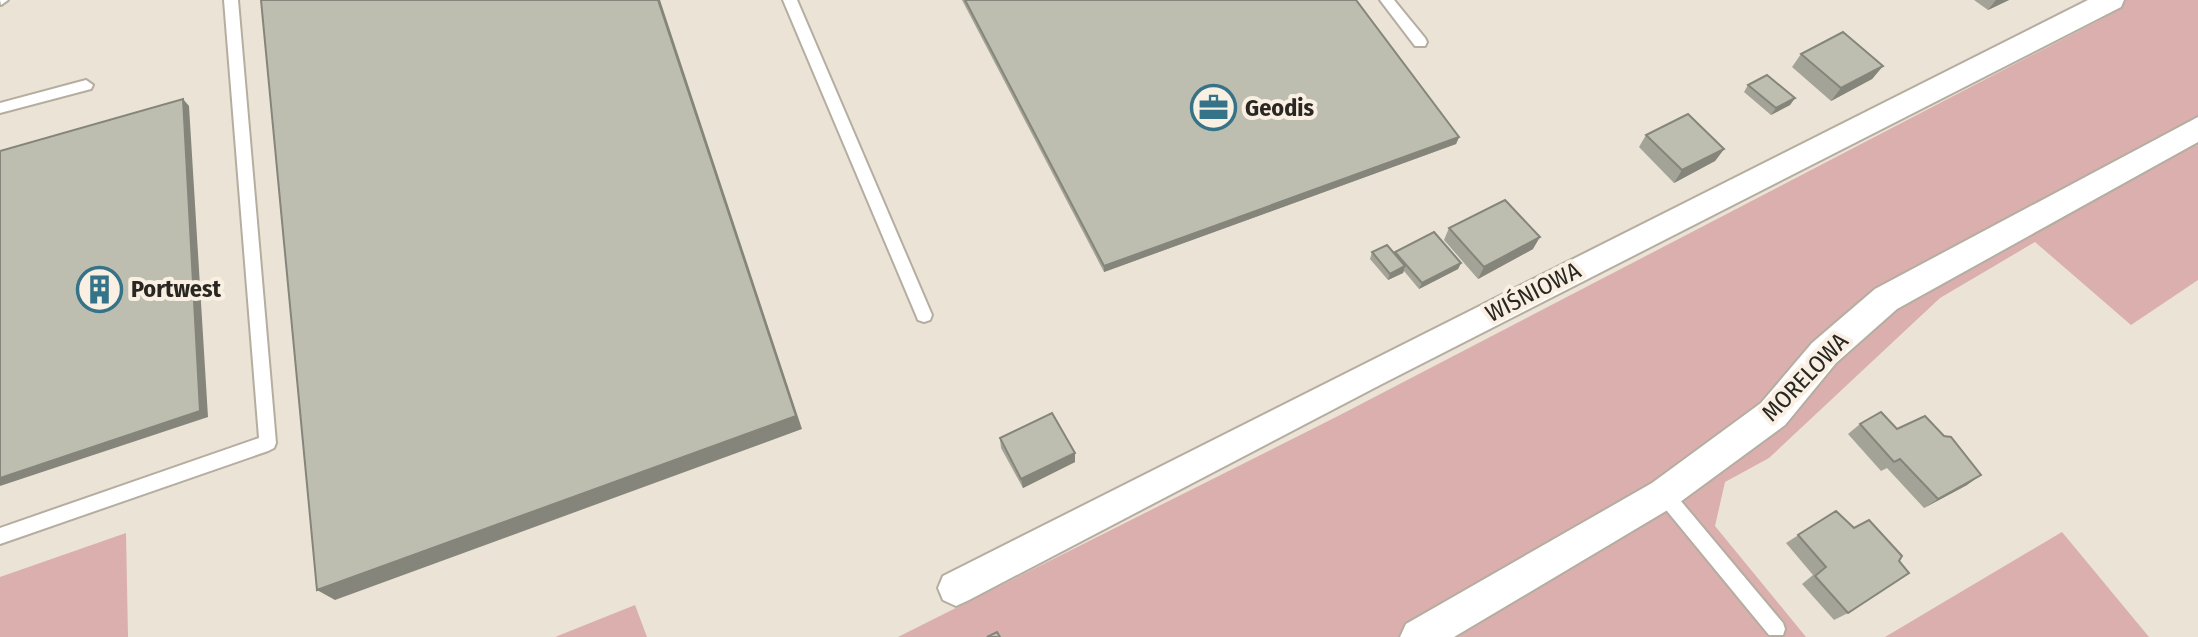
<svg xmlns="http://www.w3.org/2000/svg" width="2198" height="637" viewBox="0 0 2198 637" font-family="'Fira Sans Condensed',sans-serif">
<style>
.green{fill:#daafae}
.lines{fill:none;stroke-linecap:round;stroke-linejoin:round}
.service-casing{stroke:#b5ada0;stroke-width:4}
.minor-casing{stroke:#b5ada0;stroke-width:4}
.service{fill:#fff;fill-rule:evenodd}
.minor{fill:#fff;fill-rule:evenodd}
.wall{fill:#a3a397}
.shaded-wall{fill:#85857b}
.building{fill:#bebeb0;stroke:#85857b;stroke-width:2}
.labels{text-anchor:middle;stroke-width:8;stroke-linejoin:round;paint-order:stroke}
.poi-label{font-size:24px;font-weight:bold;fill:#2a2722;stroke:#f9f0e3;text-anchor:start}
.street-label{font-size:24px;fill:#2a2722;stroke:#f9f0e3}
</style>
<rect width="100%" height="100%" fill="#ebe3d5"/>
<path class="green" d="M2099 0H2198V280L2131 325 2035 242 1940 298 1769 458 1725 482 1715 526 1806 637H898L1340 415 2115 12Z
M2062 532 2149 637H1885Z
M126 533 128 637H0V577Z
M635 605 647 637H555Z"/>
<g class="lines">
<defs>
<path id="service" d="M0 0H8L1 5Z
M224 0H238L276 443 274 448 268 451 0 544V528L259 438Z
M783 0H797L932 315 930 320 924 322 918 320 916 315Z
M1380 0H1394L1425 38 1427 42 1425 46H1415Z
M86 80 93 85 91 89 0 113V103Z
M1664 486 1670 488 1783 623 1785 629 1783 635H1769L1658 500 1655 494 1658 488Z"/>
<path id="minor" d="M2088 0H2124L2121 7 1380 385 969 600 956 606 943 600 938 588 943 576Z
M2198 117V142L1897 309 1836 363 1785 425 1676 505 1454 637H1400L1406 624 1652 483 1761 403 1812 343 1875 289Z"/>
</defs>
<use href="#service" class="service-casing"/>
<use href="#minor" class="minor-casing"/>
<use href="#service" class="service"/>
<use href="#minor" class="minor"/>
</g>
<path class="wall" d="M962 0H1356L1459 137 1456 144 1104 272Z
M1974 0H2009L1988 10Z
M1801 54 1883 66 1872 79 1831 101 1792 67Z
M1748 85 1795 98 1790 105 1771 115 1744 92Z
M1646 135 1724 149 1715 161 1674 183 1639 147Z
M1449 228 1533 249 1478 279 1444 240Z
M1372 252 1395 254V252L1461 263 1458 269 1419 289 1404 271 1403 273 1388 280 1370 259Z
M1860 424 1897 429 1967 485 1924 508 1887 468 1881 471 1848 434Z
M1000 438 1075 462 1023 488 1001 448Z
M1836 511 1848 613 1834 620 1802 584 1813 575 1786 543Z"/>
<path class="shaded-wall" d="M658 0H660L802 429 335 600 317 590Z
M1996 0H2009L1988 10Z
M1883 66 1872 79 1831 101 1841 88Z
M1795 98 1790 105 1771 115 1776 108Z
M183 99 189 106 208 417 0 486V478Z
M1459 137 1456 144 1104 272V266Z
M1724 149 1715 161 1674 183 1682 170Z
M1540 237 1533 249 1478 279 1484 267Z
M1461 263 1458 269 1419 289 1422 283Z
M1405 266 1403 273 1388 280 1390 274Z
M1075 453V462L1023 488 1021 479Z
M1981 475 1967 485 1924 508 1938 499Z"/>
<path class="building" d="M261 0H658L796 416 317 590Z
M965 0H1356L1459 137 1104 266Z
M1843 32 1883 66 1841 88 1801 54Z
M1767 75 1795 98 1776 108 1748 85Z
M183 99 200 411 0 478V151Z
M1688 114 1724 149 1682 170 1646 135Z
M1505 200 1540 237 1484 267 1449 228Z
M1434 232 1461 263 1422 283 1395 252Z
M1387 245 1405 266 1390 274 1372 252Z
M1881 412 1897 429 1925 416 1944 436 1951 437 1981 475 1938 499 1900 459 1894 462 1860 424Z
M1052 413 1075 453 1021 479 1000 438Z
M1836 511 1854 528 1869 520 1902 556 1899 561 1909 573 1848 613 1815 576 1826 567 1798 535Z
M997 632 1000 637H987Z"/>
<defs>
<symbol id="office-ring" viewBox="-11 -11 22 22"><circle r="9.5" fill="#f9f0e3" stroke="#347388" stroke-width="1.5"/><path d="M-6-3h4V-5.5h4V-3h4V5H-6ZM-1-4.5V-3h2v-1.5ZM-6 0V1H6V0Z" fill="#347388"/></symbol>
<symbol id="building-ring" viewBox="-11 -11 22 22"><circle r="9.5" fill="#f9f0e3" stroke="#347388" stroke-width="1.5"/><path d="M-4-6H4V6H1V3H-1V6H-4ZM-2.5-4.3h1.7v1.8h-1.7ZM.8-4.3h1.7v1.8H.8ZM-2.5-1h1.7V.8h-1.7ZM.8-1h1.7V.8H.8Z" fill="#347388"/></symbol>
</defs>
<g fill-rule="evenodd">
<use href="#office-ring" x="1188" y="82" width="51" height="51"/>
<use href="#building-ring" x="74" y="264" width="51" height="51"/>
</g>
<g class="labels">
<g class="poi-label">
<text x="1245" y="116">Geodis</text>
<text x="131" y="297">Portwest</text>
</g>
<g class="street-label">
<text transform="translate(1533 292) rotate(-27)" y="8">WIŚNIOWA</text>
<text transform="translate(1805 377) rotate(-46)" y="8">MORELOWA</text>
</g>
</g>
</svg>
